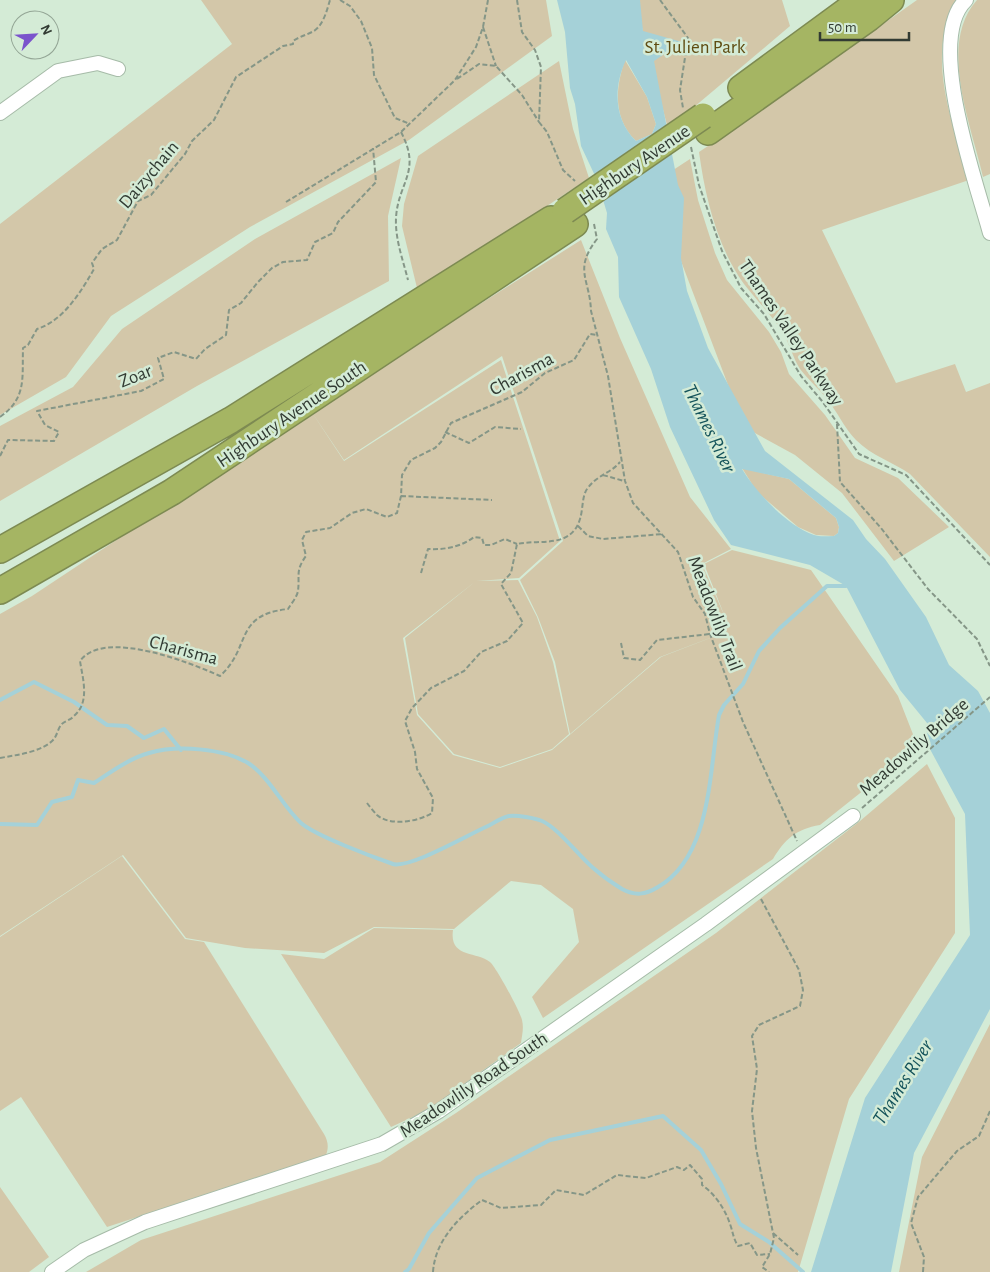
<svg xmlns="http://www.w3.org/2000/svg" width="990" height="1272" viewBox="0 0 990 1272" font-family="'Alegreya Sans',sans-serif">
<style>
.green{fill:#d3c7a9}
.water{fill:#a5d1d8;fill-rule:evenodd}
.lines{fill:none;stroke-linecap:round;stroke-linejoin:round}
.stream{stroke:#a5d1d8;stroke-width:4}
.minor-casing{stroke:#a6bba8;stroke-width:16}
.motorway-casing{stroke:#7d8a52;stroke-width:28}
.path{stroke:#859687;stroke-width:2;stroke-dasharray:5 2.5;stroke-linecap:butt}
.minor{stroke:#fff;stroke-width:14}
.motorway{stroke:#a5b563;stroke-width:25}
.motorway-bridge-casing{stroke:#7d8a52;stroke-width:28;stroke-linecap:butt}
.motorway-bridge{stroke:#a5b563;stroke-width:25}
.labels{text-anchor:middle;stroke-width:5;stroke-linejoin:round;paint-order:stroke}
.park-label{font-size:19px;fill:#5f4c12;stroke:#d4ebd6}
.street-label{font-size:19px;fill:#323b33;stroke:#d4ebd6}
.water-label{font-size:20px;font-style:italic;fill:#15545b;stroke:#d4ebd6}
</style>
<rect width="100%" height="100%" fill="#d4ebd6"/>
<path class="green" d="M201 0H546L552 36 409 140 250 227 111 316 66 377 0 415V224L232 44Z
M635 0H782L790 26 668 129Z
M917 0H957C924 55 953 123 969 180L822 230 896 383 955 364 966 392 990 383V557L910 474C893 462 872 456 856 440 846 430 840 417 832 406 823 392 810 382 800 369 793 358 790 345 784 335 773 316 757 301 744 284 717 247 705 196 699 152L747 120Z
M977 0H990V174L983 177C972 127 937 44 977 0Z
M625 60 647 97 656 124 652 134 636 141C613 119 615 88 625 60Z
M559 61 573 129 589 178 418 292 402 226 404 204 418 156Z
M401 158 388 216 389 281 197 386 0 501V426L73 387 122 329 255 239Z
M690 159 698 200 715 253 727 280 769 332 781 352 789 374 825 415 855 458 898 478 949 527 894 561 842 493 795 455 744 427 673 240 664 176Z
M581 240 620 338 690 497 731 549 702 564 725 617 704 564 732 550 811 570 898 696 918 747 820 825C796 829 785 839 773 859L543 1018 532 997 579 942 573 909 541 885 511 881 454 929 374 927 324 953 245 948 186 938 123 855 0 936V614L32 596 311 411 344 461 501 360 560 541 519 578 476 581 403 638 417 715 453 755 500 768 552 750 661 657 731 630 660 657 570 734 555 662 538 617 520 580 563 541 502 356 344 460 311 411Z
M742 468 789 479 836 518 839 527 838 533 834 536 816 535 798 527 757 492Z
M518 580 537 617 553 662 569 734 552 749 500 767 454 754 418 714 405 638 476 581Z
M927 764 955 818V933L849 1099 798 1272H86L141 1240 380 1162 456 1113 716 933 860 821Z
M122 856 185 939 204 942 324 1134C328 1141 329 1147 326 1155L107 1227 21 1097 0 1111V937Z
M374 928 453 930C449 958 476 951 490 962 496 967 520 1011 522 1020 524 1028 522 1035 521 1043L428 1110 391 1127 281 954 324 959Z
M990 1024V1272H899L922 1157Z
M0 1187 49 1257 29 1272H0Z"/>
<path class="water" d="M557 0H640L643 31 682 42 654 61 678 185 684 198 681 258 687 291 708 348 765 451 853 520 866 539 885 559 926 617 949 665 978 691 990 713V1009L914 1153 891 1272H811L865 1098 970 935 965 814 931 751 926 740 927 723 900 690 846 586 810 565 731 545 714 520 670 427 651 369 619 297 618 257 606 229 607 213 597 180 581 146 575 104 570 88 565 32ZM626 60 647 97 656 124 652 134 636 141C614 120 613 87 626 60ZM742 469 789 479 836 518 839 527 838 533 834 536C827 536 820 537 814 535 786 525 757 493 742 469Z"/>
<g class="lines">
<path class="stream" d="M0 700 34 682 74 702 107 725 127 726 144 738 164 729 181 750
M0 824 37 825 52 802 72 797 78 780 94 783C111 772 130 758 149 753 177 745 223 748 248 763 269 776 283 807 301 823 316 836 373 857 393 864 410 869 471 833 490 825 495 822 503 817 509 816 517 815 535 818 542 821 558 828 578 855 592 867 601 875 612 883 622 889 635 896 645 895 658 887 712 856 709 770 719 715L724 705 743 684 759 651 780 628 827 586H846
M405 1272 409 1269 429 1233 477 1178 550 1140 663 1116 701 1150 721 1184 740 1224 769 1242 803 1272"/>
<defs>
<path id="minor" d="M966 0C924 39 977 184 990 233
M0 113 58 71 98 63 118 69
M52 1272 84 1250 145 1222 382 1144 439 1111 706 924 853 816"/>
<path id="motorway" d="M741 88 861 0
M708 132 869 18 891 0
M0 550 231 420 551 219
M0 591 172 492 575 224"/>
</defs>
<use href="#minor" class="minor-casing"/>
<use href="#motorway" class="motorway-casing"/>
<path class="path" d="M340 0 350 6 361 21 372 48 374 75 395 118 410 124
M517 0 522 32 535 50 541 67 539 122 547 132 563 170 575 181
M660 0 688 38 680 90 683 108
M483 27 496 66
M457 79 479 64 496 66 522 95 539 122
M401 132C422 172 398 182 396 218 395 239 403 260 408 280
M691 147 699 185 722 251 741 288 764 314 801 376 822 401 859 454 906 475 990 565
M286 202 401 132 455 80 476 47 483 27 488 0
M594 224 597 239C573 270 590 279 591 311L608 376 625 481 633 503 678 552 693 597 705 614 710 634 743 722 797 841
M0 417C27 398 22 378 23 348L28 345 37 329C63 321 81 292 94 269L92 263 102 249 117 240 138 201 151 195 185 154 192 141 214 120 236 77 283 46 293 44V41C301 36 306 35 312 32 323 27 327 10 330 0
M837 424 840 482 881 528 928 589 977 639 990 666
M445 432 469 443 495 427 521 429
M0 456 8 440 54 441 59 432 45 425 37 411 141 391 164 379 158 358 174 352 196 359 205 349 226 335 229 310 241 303 258 282 272 268 283 262 307 260 315 242 333 233 338 222 376 182 373 148
M603 475 624 481
M401 496 492 500
M578 526 588 536 603 539 663 534
M421 573 428 549C444 550 461 547 474 537L482 538 484 545H491L505 539 517 544
M621 643 624 658 640 660 657 640 710 634
M0 758C16 755 43 752 54 739 57 735 58 729 61 725 64 721 71 720 74 716 90 702 83 680 80 661 104 628 191 663 220 676 252 647 233 615 288 609 291 604 297 597 298 591 300 575 295 571 306 556L302 540 306 532 330 528 352 513 366 509 387 517 397 513 401 496 402 475 411 460 435 448 441 442 451 423 522 392 545 373 574 360 590 334 598 335
M367 803C370 807 374 812 377 815 391 827 419 821 432 813L433 798 417 769 415 752 405 721 412 708 431 688 464 671 481 652 507 641 523 623 501 584 511 573 517 544C540 539 571 549 580 519 583 510 582 496 587 489 598 474 610 474 620 462
M862 808 990 697
M761 899 799 970 803 990 800 1006 759 1025 752 1036 757 1069 752 1111 756 1148 774 1238 770 1254 762 1267 769 1272
M773 1233 798 1255
M433 1272C435 1241 458 1218 482 1200L501 1208 541 1205 556 1190 584 1195 617 1175 646 1178 677 1167 684 1170 690 1165 702 1179V1185C715 1194 725 1209 730 1224 733 1232 733 1238 738 1246L750 1243 757 1255 770 1254
M923 1272 924 1257 911 1223 918 1197 957 1151 979 1136 990 1111"/>
<use href="#minor" class="minor"/>
<use href="#motorway" class="motorway"/>
<defs>
<path id="motorway-bridge" d="M565 211 703 116"/>
</defs>
<use href="#motorway-bridge" class="motorway-bridge-casing"/>
<use href="#motorway-bridge" class="motorway-bridge"/>
</g>
<g class="labels">
<g class="park-label">
<text x="695" y="53">St. Julien Park</text>
</g>
<g class="street-label">
<text transform="translate(634 164) rotate(-34)" y="7">Highbury Avenue</text>
<text transform="translate(148 174) rotate(-50)" y="7">Daizychain</text>
<text transform="translate(792 332) rotate(56)" y="7">Thames Valley Parkway</text>
<text transform="translate(521 373) rotate(-29)" y="7">Charisma</text>
<text transform="translate(135 375) rotate(-22)" y="7">Zoar</text>
<text transform="translate(291 413) rotate(-34)" y="7">Highbury Avenue South</text>
<text transform="translate(716 613) rotate(69)" y="7">Meadowlily Trail</text>
<text transform="translate(184 649) rotate(15)" y="7">Charisma</text>
<text transform="translate(913 746) rotate(-41)" y="7">Meadowlily Bridge</text>
<text transform="translate(473 1084) rotate(-34)" y="7">Meadowlily Road South</text>
</g>
<g class="water-label">
<text transform="translate(710 428) rotate(64)" y="7">Thames River</text>
<text transform="translate(902 1082) rotate(-58)" y="7">Thames River</text>
</g>
</g>
<g transform="translate(35 35) rotate(65)"><circle r="24" fill="#d4ebd6" stroke="#93a595"/>
<path d="M0-4L9 19L0 12L-9 19Z" fill="#7b53cc"/>
<text y="-8" font-size="14" font-weight="bold" text-anchor="middle" fill="#323b33">N</text>
</g>
<path d="M820 32v8h89v-8" fill="none" stroke="#323b33" stroke-width="2.5"/>
<text x="828" y="32" font-size="15" fill="#323b33" stroke="#d4ebd6" stroke-width="4" paint-order="stroke">50 m</text>
</svg>
